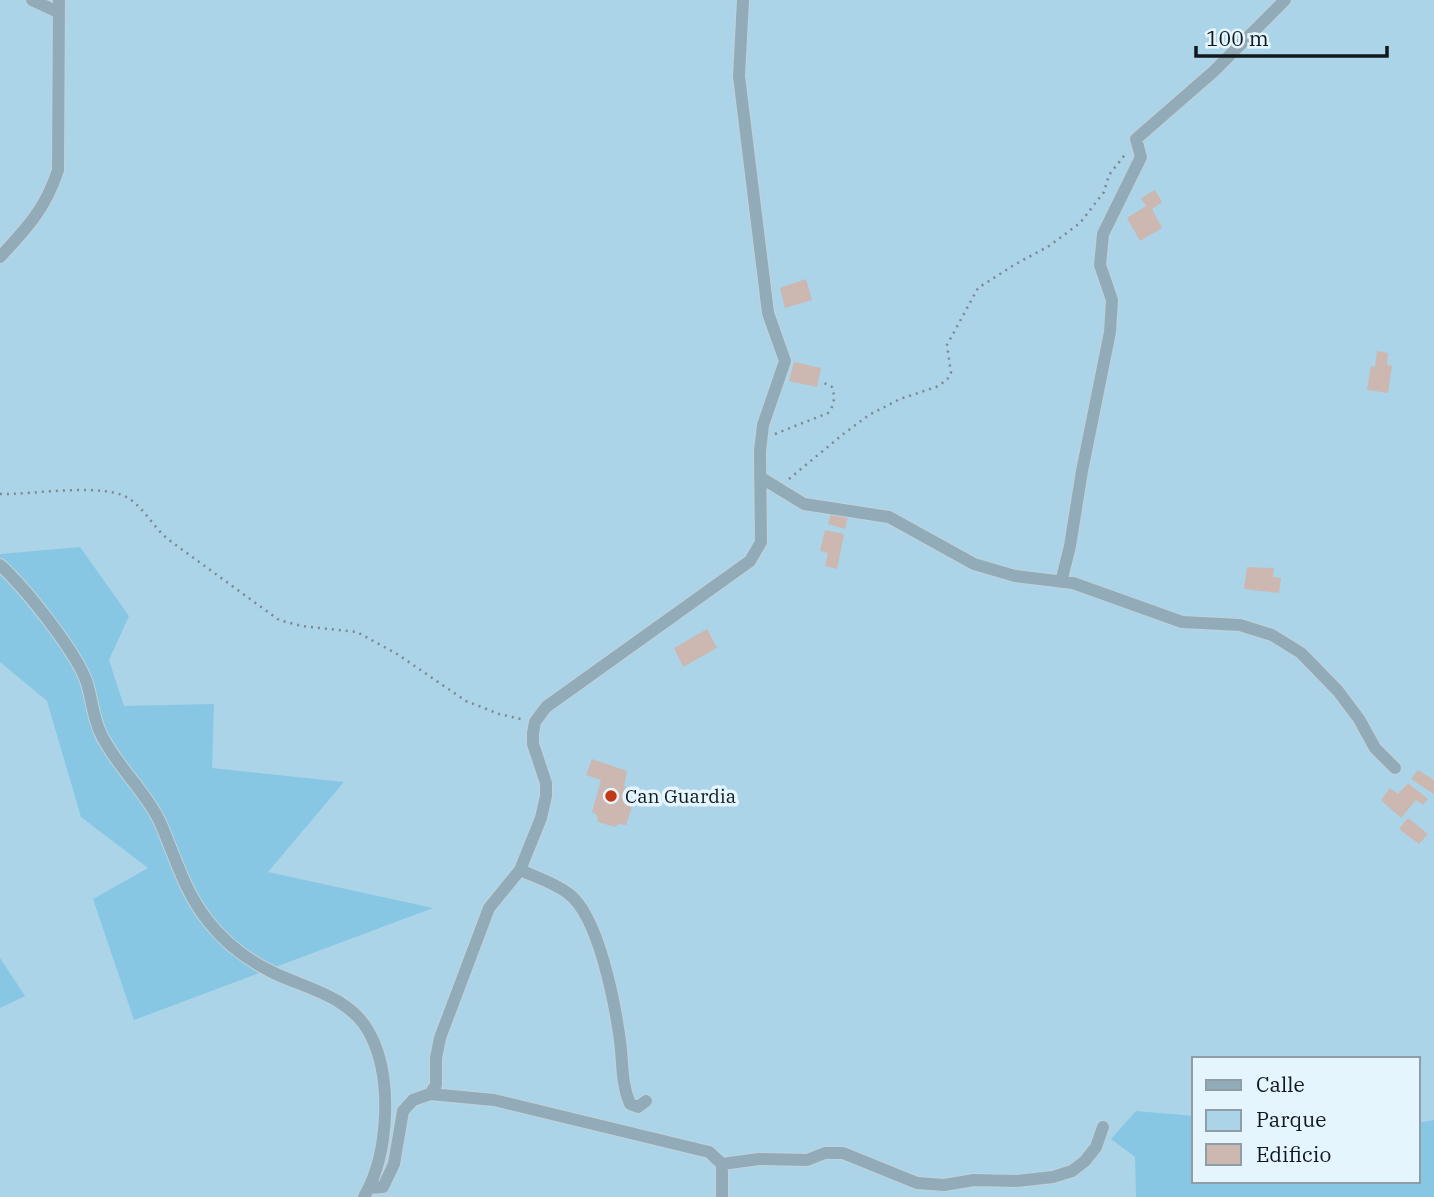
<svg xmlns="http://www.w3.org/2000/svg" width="1434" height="1197" viewBox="0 0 1434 1197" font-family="'IBM Plex Serif',serif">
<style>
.green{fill:#abd4e8;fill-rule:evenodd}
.forest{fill:#88c7e3}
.building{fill:#cdb7b1}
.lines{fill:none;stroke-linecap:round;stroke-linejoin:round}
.minor-casing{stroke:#c2d2da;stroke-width:14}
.path{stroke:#7c888f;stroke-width:2.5;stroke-dasharray:2 5;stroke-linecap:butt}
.minor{stroke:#91acb8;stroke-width:12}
.poi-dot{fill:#c33916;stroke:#e4f5fe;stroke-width:2.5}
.labels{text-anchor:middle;stroke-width:7;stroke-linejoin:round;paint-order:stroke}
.poi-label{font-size:19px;fill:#12191d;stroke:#e4f5fe;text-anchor:start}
</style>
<rect width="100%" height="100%" fill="#e4f5fe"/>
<path class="green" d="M0 0H1434V1197H0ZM1194 1059H1418V1181H1194Z"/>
<path class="forest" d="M80 547 129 616 109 660 124 706 214 704 212 768 344 782 268 872 433 908 134 1020 93 899 148 868 81 817 47 701 0 662V554Z
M0 958 25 996 0 1008Z
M1136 1111 1194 1116V1181H1418V1123L1434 1120V1197H1136L1135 1157 1111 1139Z"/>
<path class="building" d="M1155 190 1162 202 1152 209 1162 228 1140 241 1127 218 1146 206 1141 198Z
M806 279 812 300 785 308 780 288Z
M1377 351 1388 353 1387 365 1392 366 1388 393 1367 390 1371 366 1375 367Z
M794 362 821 368 817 387 789 381Z
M831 513 848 517 845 529 828 524Z
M825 530 844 534 837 569 825 566 828 553 820 551Z
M1247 567 1274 568 1273 577 1281 578 1279 593 1244 589Z
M707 629 717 648 683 667 674 648Z
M592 759 627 771 624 787 628 788 625 803 632 807 626 825 619 824 615 827 598 822 597 815 592 812 601 780 586 775Z
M1418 770 1434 780V794L1411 779Z
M1408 783 1428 799 1423 805 1416 800 1401 818 1381 800 1390 788 1398 794Z
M1408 818 1428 834 1419 844 1399 829Z"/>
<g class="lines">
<defs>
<path id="minor" d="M32 0 58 12
M0 257C27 228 46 208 58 170L59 0
M760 477 804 504 889 517 974 564 1015 576 1073 583 1182 622 1240 625 1272 635 1301 653 1338 691 1359 719 1375 748 1395 768
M0 565C25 588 76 651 87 683 92 700 93 718 101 734 116 766 145 790 160 822 175 856 184 891 208 921 225 943 249 961 274 973 308 989 351 997 370 1034 393 1078 389 1154 364 1197
M1061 582 1070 546 1082 471 1110 332 1112 300 1100 265 1103 234 1141 157 1136 139 1213 72 1285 0
M520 870C536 877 555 883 569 894 599 917 615 1004 620 1041 623 1063 621 1083 630 1104L638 1107 646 1101
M430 1094 494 1100 709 1152 722 1164V1197
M722 1164 759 1159 807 1160 825 1153H843L917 1183 944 1185 974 1180 1016 1181 1053 1177 1072 1171 1085 1161 1096 1147 1103 1127
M369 1188 383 1187 394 1164 403 1111 413 1100 430 1094 436 1085V1058L440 1038 489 908 520 870 541 818 546 796V783L533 744V733L535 722 546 707 750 561 761 542 760 451 763 425 785 361 768 313 739 76 743 0"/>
</defs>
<use href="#minor" class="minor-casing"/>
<path class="path" d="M775 434 828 413C835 405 835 396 832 387L822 382
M789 479 842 435 869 415 900 399 936 387 947 380 951 373 947 345 978 288 1014 265 1049 246 1080 223 1104 192 1109 175 1127 152
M0 494C32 495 108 481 131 500 146 511 154 528 169 540L279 620 302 626 357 632 397 654 466 701 499 714 525 720"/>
<use href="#minor" class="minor"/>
</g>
<circle class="poi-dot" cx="611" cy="796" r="7"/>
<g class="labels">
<g class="poi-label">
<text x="625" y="803">Can Guardia</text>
</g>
</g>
<rect x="1192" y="1057" width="228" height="126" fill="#e4f5fe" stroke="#909da4" stroke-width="2"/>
<rect x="1206" y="1080" width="35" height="10" fill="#91acb8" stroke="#909da4" stroke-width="2"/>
<text x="1256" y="1092" font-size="21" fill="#12191d">Calle</text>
<rect x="1206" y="1110" width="35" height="21" fill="#abd4e8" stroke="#909da4" stroke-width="2"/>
<text x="1256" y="1127" font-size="21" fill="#12191d">Parque</text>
<rect x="1206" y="1144" width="35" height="21" fill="#cdb7b1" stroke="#909da4" stroke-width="2"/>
<text x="1256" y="1162" font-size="21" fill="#12191d">Edificio</text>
<path d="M1196 46v10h191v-10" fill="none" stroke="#12191d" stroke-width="3.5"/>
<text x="1206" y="46" font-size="21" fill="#12191d" stroke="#e4f5fe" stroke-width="5" paint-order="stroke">100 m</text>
</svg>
